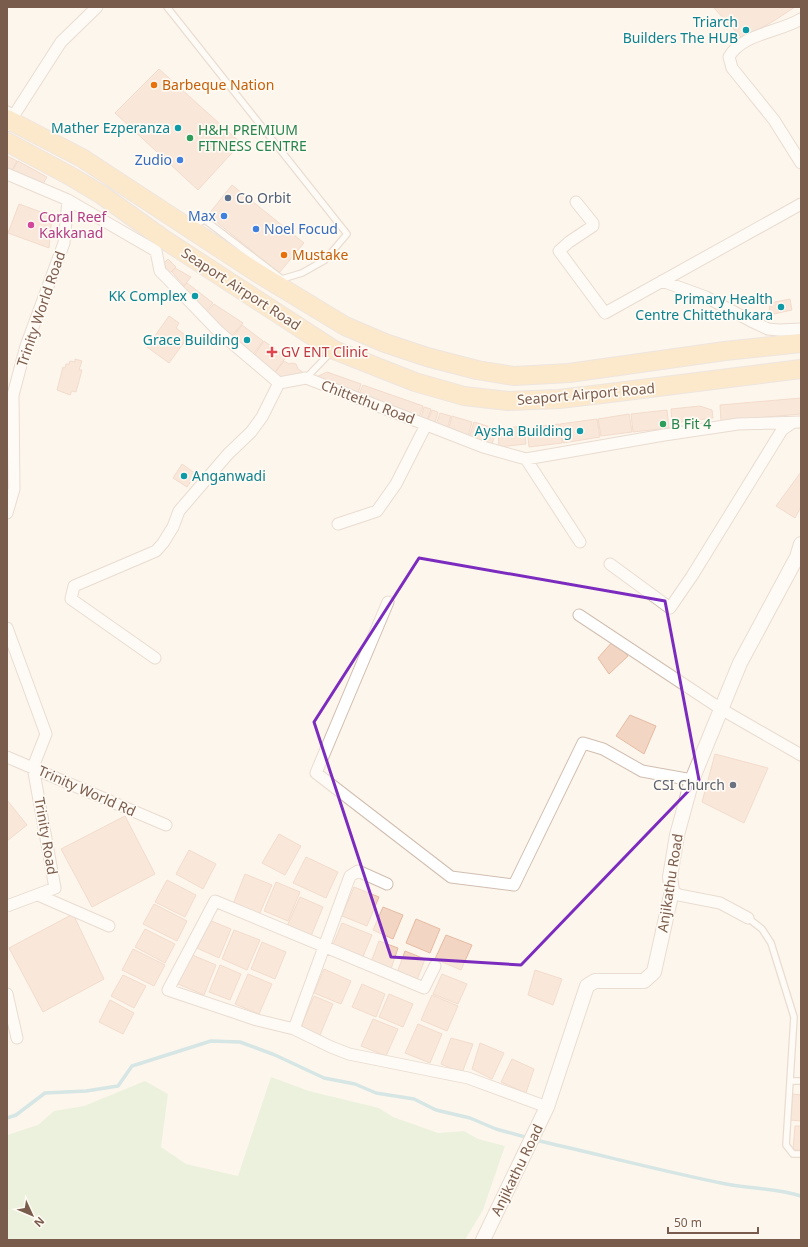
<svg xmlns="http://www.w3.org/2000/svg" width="808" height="1247" viewBox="0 0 808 1247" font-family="'Noto Sans',sans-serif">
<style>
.green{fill:#d8ecc9}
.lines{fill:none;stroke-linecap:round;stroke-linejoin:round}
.stream{stroke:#a5d3da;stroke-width:3.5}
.building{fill:#f3d5c3;stroke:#e6bba3}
.service-casing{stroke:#d1beb0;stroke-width:8}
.minor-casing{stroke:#d1beb0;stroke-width:13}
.tertiary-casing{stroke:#d1beb0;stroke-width:16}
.primary-casing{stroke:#dad1cd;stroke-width:20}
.service{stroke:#fff;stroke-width:5.5}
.minor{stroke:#fff;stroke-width:11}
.tertiary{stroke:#fff;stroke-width:14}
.primary{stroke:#fbd9a5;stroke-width:18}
.marked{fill:none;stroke:#7b2cbf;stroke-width:3;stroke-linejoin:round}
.culture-dot{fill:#0f9aa8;stroke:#fffaf3;stroke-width:1.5}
.food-dot{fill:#e8710a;stroke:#fffaf3;stroke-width:1.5}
.leisure-dot{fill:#2e9e5b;stroke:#fffaf3;stroke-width:1.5}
.shop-dot{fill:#3f7fe0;stroke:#fffaf3;stroke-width:1.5}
.service-dot{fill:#5c6f8a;stroke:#fffaf3;stroke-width:1.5}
.hotel-dot{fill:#d1479c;stroke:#fffaf3;stroke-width:1.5}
.health-dot{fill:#e0444e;stroke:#fffaf3;stroke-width:1.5}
.worship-dot{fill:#6b7280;stroke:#fffaf3;stroke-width:1.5}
.labels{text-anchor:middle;stroke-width:3.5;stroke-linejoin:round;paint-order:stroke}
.culture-label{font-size:14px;fill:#0d838f;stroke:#fffaf3;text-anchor:end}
.food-label{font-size:14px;fill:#c56008;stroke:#fffaf3;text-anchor:start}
.leisure-label{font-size:14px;fill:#27864d;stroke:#fffaf3;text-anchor:start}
.shop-label{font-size:14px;fill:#366cbe;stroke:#fffaf3;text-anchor:end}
.service-label{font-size:14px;fill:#4e5e75;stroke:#fffaf3;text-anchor:start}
.hotel-label{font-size:14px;fill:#b23c85;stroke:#fffaf3;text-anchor:start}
.street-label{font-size:14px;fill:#7a5c4d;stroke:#fffaf3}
.health-label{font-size:14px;fill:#be3a42;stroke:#fffaf3;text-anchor:start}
.worship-label{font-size:14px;fill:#5b616d;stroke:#fffaf3;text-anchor:end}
</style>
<rect width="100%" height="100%" fill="#fdf6ec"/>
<path class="green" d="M271 1077 309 1091 379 1108 393 1117 438 1133 464 1131 478 1139 505 1146 483 1210 465 1240H7V1135L38 1125 54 1111 84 1106 145 1081 168 1094 161 1147 186 1164 238 1176Z"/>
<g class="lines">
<path class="stream" d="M7 1118 16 1115 45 1093 86 1091 118 1086 132 1066 211 1041 240 1042 275 1055 324 1078 355 1084 376 1093 414 1099 436 1110 470 1118 496 1129 529 1138
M535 1140C598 1154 661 1171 726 1184 751 1189 777 1188 801 1196"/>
</g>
<path class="building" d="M713 7H795L772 22 742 38Z
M159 69 241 143 198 190 115 113Z
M7 156 17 161 10 174 7 173Z
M18 161 47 177 42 186 11 173Z
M232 185 304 243 279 273 208 215Z
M19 204 52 216 49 248 8 233Z
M168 259 176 267 170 273 162 265Z
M175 268 191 277 184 286 172 272Z
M187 283 213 303 203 314 181 289Z
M790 299 792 310 769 315 770 303Z
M214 304 243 323 229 339 204 315Z
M169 316 179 323 176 328 188 337 169 363 147 347Z
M242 325 263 341 252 356 230 340Z
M264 341 286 357 275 372 253 357Z
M75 359 82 361 79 370H82L76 392 72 391 70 395 57 390 63 367 65 368 66 364H69L70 361 75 362Z
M284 361 289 364 292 363 296 364 298 369 304 373 301 376 279 378 274 374Z
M327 372 361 384 357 396 314 378Z
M363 385 423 406 419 418 358 396Z
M801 398V414L721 421 720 405Z
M700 406 712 410 713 418 672 423 671 409Z
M424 407 431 409 427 421 421 418Z
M432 410 438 412 435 423 428 420Z
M667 410 669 428 633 432 631 414Z
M440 413 451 416 447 429 436 425Z
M629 414 632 432 601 436 598 419Z
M452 416 472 422 468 437 448 431Z
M597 419 600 437 563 443 560 424Z
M474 422 497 429 492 444 469 438Z
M559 424 562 443 529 447 527 428Z
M524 426 526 444 499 447 498 429Z
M182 464 196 474 187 487 173 478Z
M801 472V507L795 518 776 506Z
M613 641 628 656 609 674 598 658Z
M630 715 656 726 644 754 616 736Z
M715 754 768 768 744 823 702 802Z
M7 800 27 825 7 841Z
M125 816 155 874 92 907 61 849Z
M279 834 301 846 285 875 262 863Z
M189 850 216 864 203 889 176 874Z
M306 857 338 872 326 898 293 883Z
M245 874 272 885 259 915 233 904Z
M167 880 196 895 185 917 155 902Z
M276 882 300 892 288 921 264 911Z
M354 887 379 897 367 926 342 916Z
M300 897 323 907 311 936 287 926Z
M154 904 187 921 177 941 143 924Z
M383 907 403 915 393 939 373 930Z
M73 914 104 979 43 1012 9 948Z
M416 919 440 929 430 953 406 943Z
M209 920 231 929 219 958 197 948Z
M342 923 372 935 362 959 332 947Z
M145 929 175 944 165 963 135 947Z
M234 930 260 940 247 970 222 959Z
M446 935 472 945 461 970 435 959Z
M379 941 398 948 391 969 371 962Z
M262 942 286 952 275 979 251 969Z
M133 949 165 965 154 986 122 970Z
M405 951 425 959 417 980 397 973Z
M190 954 216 965 204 995 178 984Z
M220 965 241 974 230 1000 209 992Z
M324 969 351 981 341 1004 314 993Z
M535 970 562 979 553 1005 528 995Z
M248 974 272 984 259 1014 235 1004Z
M442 974 467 984 458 1004 433 994Z
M123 975 146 986 134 1008 111 996Z
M362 984 385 994 376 1017 352 1007Z
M389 994 413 1004 403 1027 379 1017Z
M432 995 458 1006 447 1031 421 1020Z
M314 996 333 1004 320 1035 301 1027Z
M110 1000 134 1013 123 1034 99 1022Z
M373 1019 398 1029 386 1056 361 1046Z
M418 1024 442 1034 430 1063 405 1053Z
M451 1038 473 1044 462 1073 441 1064Z
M480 1043 504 1053 492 1079 472 1069Z
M512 1059 534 1069 526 1093 501 1082Z
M793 1094 801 1095V1121L790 1120Z
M795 1126H801V1150H793Z"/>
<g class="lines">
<defs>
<path id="service" d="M167 7 347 234 325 260 302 273 282 279 205 220 191 226
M7 109 15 113
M306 378 332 351
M748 918 762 929 771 943 794 1017 786 1145 793 1154H801
M790 1081H801"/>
<path id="minor" d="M801 19C780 32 741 34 729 57L732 68 774 120 801 163
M7 126 61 42 97 7
M7 174 68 200 156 251 160 271 167 278 219 332 279 383 306 378 483 447 526 459 664 435 738 424 801 422
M576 202 593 223V226L569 242 559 251 605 313 801 204
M662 281 706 297 751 321 768 329 779 330 801 329
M526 459 580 542
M7 513 14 489 13 395 26 346 64 243 68 200
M338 524 377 511 396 484 426 425
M610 564 670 608 692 576 782 430 792 423
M388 602 316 773 451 877 514 885 583 743 603 749 642 771 692 780
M579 615 721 709 801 755
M7 628 46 734 33 767 55 888 7 906
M155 658 71 599 74 586 156 551 163 543 173 527 179 511 228 454 251 432 262 417 279 383
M7 757 166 825
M387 884 358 871 350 876 294 1029 331 1047 349 1054 468 1078 547 1107
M672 891 679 895 720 903 748 918
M38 895 109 926
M7 994 17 1038
M294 1029 257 1020 168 990 215 901 424 988 435 966"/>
<path id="tertiary" d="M483 1240 547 1107 587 986 595 981H644L654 972 672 891 670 877 677 835 692 780 740 663 797 557 801 544"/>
<path id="primary" d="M7 119 82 158 256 272 345 326 385 343 427 357 477 370 514 376 569 373 725 351 801 343
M7 142 72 177 102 195 165 240 334 350 415 382 464 396 508 401 559 399 610 393 801 369"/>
</defs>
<use href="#service" class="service-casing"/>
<use href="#minor" class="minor-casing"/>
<use href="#tertiary" class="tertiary-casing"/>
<use href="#primary" class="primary-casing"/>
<use href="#service" class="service"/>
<use href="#minor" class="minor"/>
<use href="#tertiary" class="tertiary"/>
<use href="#primary" class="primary"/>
</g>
<path d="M0 0H808V1247H0ZM419 558 665 601 699 780 521 965 391 957 314 722Z" fill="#fdf6ec" fill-opacity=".55" fill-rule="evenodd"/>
<path class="marked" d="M419 558 665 601 699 780 521 965 391 957 314 722Z"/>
<g class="culture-dot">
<circle cx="746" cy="30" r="4"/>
<circle cx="178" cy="128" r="4"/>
<circle cx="195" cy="296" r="4"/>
<circle cx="781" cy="307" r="4"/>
<circle cx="247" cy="340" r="4"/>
<circle cx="580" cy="431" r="4"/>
<circle cx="184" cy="476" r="4"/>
</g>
<g class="food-dot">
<circle cx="154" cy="85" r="4"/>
<circle cx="284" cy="255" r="4"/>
</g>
<g class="leisure-dot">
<circle cx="190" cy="138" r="4"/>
<circle cx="663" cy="424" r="4"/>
</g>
<g class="shop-dot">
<circle cx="180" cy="160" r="4"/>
<circle cx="224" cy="216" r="4"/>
<circle cx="256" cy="229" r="4"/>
</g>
<circle class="service-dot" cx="228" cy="198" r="4"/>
<circle class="hotel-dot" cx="31" cy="225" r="4"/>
<path class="health-dot" d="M270 346h4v4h4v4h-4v4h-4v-4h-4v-4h4z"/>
<circle class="worship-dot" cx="733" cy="785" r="4"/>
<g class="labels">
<g class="culture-label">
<text x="738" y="27">Triarch<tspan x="738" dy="16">Builders The HUB</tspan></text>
<text x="170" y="133">Mather Ezperanza</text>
<text x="187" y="301">KK Complex</text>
<text x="773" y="304">Primary Health<tspan x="773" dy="16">Centre Chittethukara</tspan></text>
<text x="239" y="345">Grace Building</text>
<text x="572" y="436">Aysha Building</text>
<text x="192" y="481" text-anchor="start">Anganwadi</text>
</g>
<g class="food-label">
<text x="162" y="90">Barbeque Nation</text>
<text x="292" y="260">Mustake</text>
</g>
<g class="leisure-label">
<text x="198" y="135">H&amp;H PREMIUM<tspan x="198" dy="16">FITNESS CENTRE</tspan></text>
<text x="671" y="429">B Fit 4</text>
</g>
<g class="shop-label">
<text x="172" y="165">Zudio</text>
<text x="216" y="221">Max</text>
<text x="264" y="234" text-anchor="start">Noel Focud</text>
</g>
<g class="service-label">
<text x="236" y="203">Co Orbit</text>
</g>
<g class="hotel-label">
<text x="39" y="222">Coral Reef<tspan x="39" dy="16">Kakkanad</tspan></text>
</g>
<g class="street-label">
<text transform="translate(241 289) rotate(33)" y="5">Seaport Airport Road</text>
<text transform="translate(41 309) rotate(-71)" y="5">Trinity World Road</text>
<text transform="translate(586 394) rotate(-5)" y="5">Seaport Airport Road</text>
<text transform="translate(368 402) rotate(21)" y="5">Chittethu Road</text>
<text transform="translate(87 791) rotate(24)" y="5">Trinity World Rd</text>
<text transform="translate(46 836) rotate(80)" y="5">Trinity Road</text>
<text transform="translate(670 883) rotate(-81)" y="5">Anjikathu Road</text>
<text transform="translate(517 1170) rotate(-64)" y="5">Anjikathu Road</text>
</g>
<g class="health-label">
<text x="281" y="357">GV ENT Clinic</text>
</g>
<g class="worship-label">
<text x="725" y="790">CSI Church</text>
</g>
</g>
<rect width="808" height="1247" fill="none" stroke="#7a5c4d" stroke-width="16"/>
<g transform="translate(32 1215) rotate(134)" stroke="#fffaf3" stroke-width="3" paint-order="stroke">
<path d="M0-3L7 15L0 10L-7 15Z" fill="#7a5c4d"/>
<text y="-6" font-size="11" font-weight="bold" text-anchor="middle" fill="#7a5c4d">N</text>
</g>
<path d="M668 1227v6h90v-6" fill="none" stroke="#7a5c4d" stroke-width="2"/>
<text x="674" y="1227" font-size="12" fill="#7a5c4d" stroke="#fffaf3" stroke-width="3" paint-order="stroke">50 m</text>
</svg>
